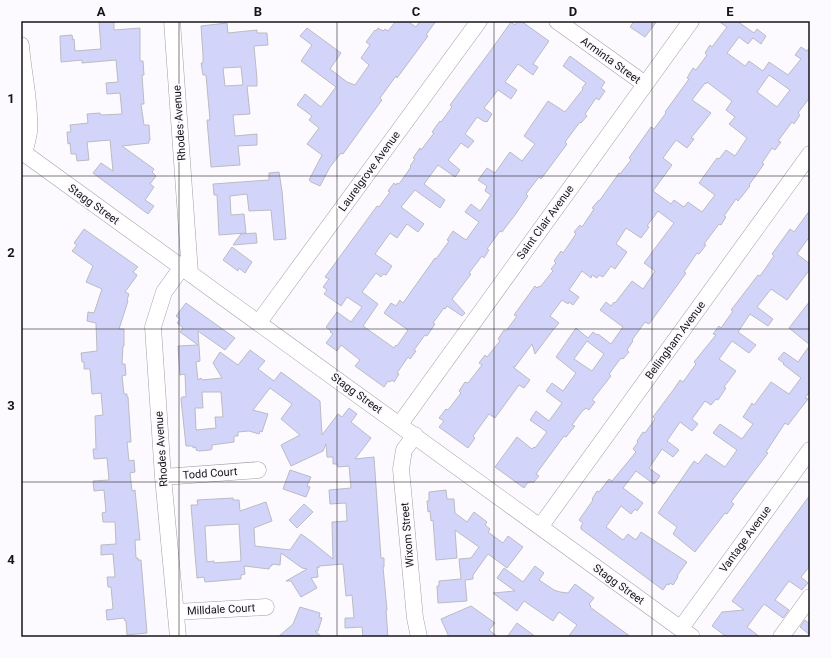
<svg xmlns="http://www.w3.org/2000/svg" width="831" height="658" viewBox="0 0 831 658" font-family="Roboto,sans-serif">
<style>
.building{fill:#d3d4fa;stroke:#babbc3;fill-rule:evenodd}
.lines{fill:none;stroke-linecap:round;stroke-linejoin:round}
.minor-casing{stroke:#a29ea6;stroke-width:17}
.minor{stroke:#fff;stroke-width:16}
.grid{fill:none;stroke:#151417;stroke-width:1;stroke-opacity:0.55}
.labels{text-anchor:middle;stroke-width:3.5;stroke-linejoin:round;paint-order:stroke}
.street-label{font-size:11px;fill:#151417;stroke:#fdfaff}
.neatline{fill:none;stroke:#151417;stroke-width:1.5}
.grid-label{font-size:13px;text-anchor:middle;font-weight:bold;fill:#151417}
</style>
<rect width="100%" height="100%" fill="#fdfaff"/>
<path class="building" d="M99 21H114V30L140 28V61H143L144 75H142L144 104H141L144 125H149L150 140H149V143L122 146 154 169 152 172 156 176 150 184 154 187 145 200 154 206 148 214 93 173 101 163 113 171 110 140 87 142 89 160 77 161 76 154H71L70 143 68 144 67 132H71L70 125 88 123 87 114 100 113 101 115 122 114 120 93 107 94 106 83 118 82 116 60 82 63V60L61 62 60 36 72 35 73 40 74 39 75 51 101 49Z
M396 21H407L416 27 420 21H436L426 35 428 36 397 78 396 76 380 98 382 100 371 115 343 154 341 153 330 167 320 186 311 182 309 180 322 155 307 144 319 128 309 120 312 116 297 105 305 94 321 107 336 87 301 61 312 45 300 36 307 28 341 53 330 69 347 82 355 85 369 65 361 58 370 45 366 42 375 30 376 31 378 28 383 31 385 29 388 31Z
M518 21H521L549 41 533 64 538 67 533 75 518 64 505 82 517 90 511 99 498 90 484 108 492 114 487 122 486 121 485 122 477 117 465 134 474 141 468 148 461 143 448 160 460 170 455 177 438 165 424 184 445 200 440 208 415 190 401 207 424 224 418 232 407 224 397 238 390 233 375 254 392 266 386 275 383 274 381 277 376 273 362 292 378 304 363 326 394 348 396 345 397 346 408 330 384 313 391 303 396 306 400 300 403 303 435 258 436 259 449 241 447 240 453 231 466 240 479 222 465 212 471 204 480 211 491 195 485 191 487 186 478 180 487 168 495 173 510 152 522 161 535 144 524 136 548 101 565 112 583 89 582 88 586 83 563 66 570 56 605 82 601 88 605 91 599 100 596 98 585 114 587 116 581 123 580 122 565 142 567 144 541 179 539 177 526 194 528 196 515 215 502 232 500 231 487 249 489 250 484 258 482 256 469 273 471 274 452 299 465 313 462 316 447 306 445 309 444 308 433 323 435 324 427 336 425 335 414 350 416 351 410 359 408 357 397 373 399 374 394 382 392 380 390 382 388 381 384 387 355 366 360 360 341 345 337 351 326 343 333 334 330 332 331 331 326 327 337 312 351 322 362 307 347 297 341 306 324 294 327 290 323 287 329 279 325 277 377 206 379 207 390 192 388 191 394 183 396 185 397 183 399 184 411 167 410 166 415 159 413 158 420 148 421 150 434 133 432 132 440 121 441 122 452 107 450 105 464 86 491 50 511 22 515 25Z
M634 21H657L645 37 630 27Z
M718 21H737L754 33 757 29 766 36 761 44 753 38 748 44 739 37 727 53 745 66 749 61 763 71 769 62 788 75 801 59 795 55 801 47 807 51 810 47V97L798 113 800 115 794 124 792 122 778 141 781 142 775 150 772 148 762 163 764 164 749 185 750 186 738 201 736 199 724 216 726 217 721 225 719 224 704 244 706 245 699 254 697 253 684 272 686 273 676 287 649 324 645 322 632 340 633 341 627 350 629 352 623 359 621 358 609 374 611 376 592 400 595 402 589 410 586 408 584 410H583L572 425 575 426 566 437 564 436 536 474 539 476 533 483 531 481 530 483 528 482 524 488 495 467 517 437 532 449 534 447 535 448 547 432 530 420 536 411 549 421 562 403 546 391 552 383 563 391 576 373 556 357 576 328 588 338 593 332 597 335 598 334 611 344 623 327 600 310 606 302 611 306 614 302 615 303 632 281 643 289 655 271 644 263 674 223 658 211 647 226 649 227 641 238 626 228 616 244 627 252 615 269 611 266 603 277 599 275 597 278 592 275 591 278 582 271 569 290 579 297 573 305 569 302 568 304 562 300 550 316 559 323 553 330 535 354 532 344 515 367H513L530 380 524 388 519 385 495 418 489 414 473 436 475 438 468 448 439 427 444 421 439 418 446 409 448 410 461 393 459 391 465 382 468 383 482 365 479 363 485 355 487 357 500 341 498 339 504 330 506 331 517 316 514 315 535 286 537 288 539 286 540 287 553 271 551 269 556 263 554 261 561 251 563 253 576 234 574 232 580 225 582 227 594 209 592 208 598 201 600 200 619 173 620 174 631 160 629 158 651 127 654 129 666 113 665 112 689 79 687 78 693 68 696 70 707 55 705 53 710 45 712 47 727 27ZM769 75 790 90 777 107 757 92ZM707 82 732 101 726 110 735 117 729 124 747 138 735 156 726 150 719 159 717 158 699 183 715 195 702 212 688 202 684 207 674 200 671 204 653 191 672 165 663 158 676 140 687 148 694 139 691 138 711 113 692 100 705 83 706 84ZM587 341 604 354 592 371 574 359Z
M227 23 228 33 257 30V33H267L268 45 254 46 257 79V86H247L250 114 233 115 235 136 257 134V145L238 146 240 165 211 167 207 120H210L206 75H203L201 63H203V55L201 26ZM241 67 243 85 225 86 223 68Z
M279 172 282 191 286 239 274 240 271 210 249 211 247 194 230 196 231 215 244 214 246 233 219 235 217 195H214L213 184 269 180V173Z
M810 210V236L797 254 810 264V269L787 300 771 289 757 307 773 319 768 326 750 314 738 332 756 345 749 353 732 341 719 359 736 371 724 387 726 388 718 400 716 399 711 405 705 401 692 419 698 424 692 431 680 422 667 441 679 450 673 457 662 449 649 468 660 476 654 484 636 471 623 488 643 503 637 511 635 509 631 514 621 506 606 527 623 540 628 534 636 540 641 532 687 562 677 576 678 577 673 585 670 583 669 585 667 584 663 590 581 529V526L583 523 579 520 593 500 592 499 597 491 599 492 609 479 612 481 636 452 633 449 638 442 637 441 643 432 645 433 655 419 653 417 674 389 680 380 683 382 696 364 694 362 716 335 713 334 719 326 721 328 733 311 731 310 738 301 758 275 760 276 774 256 772 254 790 229 794 232Z
M84 229 138 267 133 272 137 275 136 277 125 292 129 294 127 300 128 301 119 329H124V346H123L122 364H125L126 375 122 376 124 394H127V397H128L131 442H127L129 461 134 460 135 472 130 473 132 491 135 490 140 540H135L136 558H138V560H141L147 633 127 635 126 621H125L124 618 107 620 106 610 113 609 111 587H108L107 577H115L113 554 101 555V545L116 544 115 522H103L102 513 106 512 104 490 94 491 93 481 109 480 107 458 94 459 93 449H96L95 416 103 415 101 393 92 394 90 369H84V362H82L81 353 97 351 96 323 87 321 88 312 94 313 102 289 86 282 93 266 72 251 77 245 74 243Z
M256 233 257 243 233 245 241 234Z
M232 247 252 262 245 273 239 268 238 271 223 260Z
M810 301V345L789 328Z
M186 303 235 338 225 350 198 331 200 361 196 362 198 380 201 378 202 380 222 378 213 363 220 352 238 365 250 350 265 361 258 369 274 381 281 372 320 401 322 435 338 414 342 417 349 408 357 414 351 422 371 438 355 459 374 457 381 558H384V567H383L387 610H386L388 637H363L362 627 345 628V618H354L352 595 346 596 343 564 319 566V568L317 567 318 577 311 578 317 588 301 597 291 581H286L307 569 302 568 281 553 280 565 272 564V566H270L269 569 244 566 245 574 241 575V579L205 582 204 577 197 578 191 505H198L197 500 233 498V500H239L240 511 266 502 272 521 254 528 255 546 290 550 301 534 312 542 333 559 332 522 347 521 346 503 330 504 329 490 351 488 349 466 338 467 337 464H333V457H327L326 444 323 451 291 466 281 445 300 435 281 419 292 404 270 388 253 410 268 414 262 432 260 431 259 434 249 431 238 432V436H234V442L212 445V449L210 450 199 451 196 450V447L193 448V446H186L181 399 182 397H186L185 374 180 375 178 346 198 345 180 332 183 328 177 323 180 319 176 316ZM202 392H221L223 417H215L216 428 196 430 195 408H203ZM239 524 241 561 214 563V561L207 562 205 526Z
M810 345V391L805 398 808 399 788 425 785 423 766 452 768 453 731 502 734 504 727 514 725 513 695 552 673 534 677 527 658 513 694 461 698 464 706 454 725 467 737 450 713 433 720 424 742 439 753 424 743 417 752 403 754 405 771 382 789 394 801 378 783 364 784 363 778 359 784 352 798 362Z
M290 470 311 477 307 486 310 487 306 497 283 489Z
M446 490 447 499H454L455 513 467 522 474 512 487 522 485 525 490 529 488 532 503 543 508 536 523 547 507 568 488 554 473 575V579L465 580 467 601 438 603 437 586H439V581L461 579 459 559 471 558 479 547 455 530 457 558 436 560 433 520 431 521 430 511 428 512 427 501H429V492Z
M810 495V566L801 577 808 583 802 590 789 581 775 600 789 610 783 618 764 604 747 627 760 637H727L712 626 722 612 744 610 732 601Z
M304 504 313 512 297 528 289 520Z
M535 566 544 573 539 580 554 590 560 592 568 593 575 584 583 590 594 598 589 604 591 606 590 607 631 637H568L577 625 559 612 553 621 524 601 517 611 493 593 515 591 497 578 504 568 523 582Z
M471 606 495 623 489 630 498 637H449L441 619Z
M300 607 320 613 319 617 322 618 318 631H315L322 637H278L293 624Z
M805 620 810 624V635L800 627Z
M517 623 536 637H507Z"/>
<g class="lines">
<defs>
<path id="minor" d="M172 21 190 273
M557 21 645 84
M21 45C23 74 31 103 29 132 28 139 26 146 24 153
M21 151 692 637
M259 322 479 21
M400 424 691 21
M415 435 404 450 401 469 415 618 419 637
M163 477 258 470
M540 527 810 154
M176 612 266 607
M681 628 810 450
M178 637 163 477 153 327 164 292 182 267
M781 637 810 597"/>
</defs>
<use href="#minor" class="minor-casing"/>
<use href="#minor" class="minor"/>
</g>
<path class="grid" d="M179 21V637M337 21V637M494 21V637M652 21V637M21 176H810M21 329H810M21 482H810"/>
<g class="labels">
<g class="street-label">
<text transform="translate(611 60) rotate(36)" y="4">Arminta Street</text>
<text transform="translate(179 123) rotate(-94)" y="4">Rhodes Avenue</text>
<text transform="translate(369 171) rotate(-54)" y="4">Laurelgrove Avenue</text>
<text transform="translate(94 204) rotate(36)" y="4">Stagg Street</text>
<text transform="translate(545 222) rotate(-54)" y="4">Saint Clair Avenue</text>
<text transform="translate(675 340) rotate(-54)" y="4">Bellingham Avenue</text>
<text transform="translate(357 393) rotate(36)" y="4">Stagg Street</text>
<text transform="translate(161 449) rotate(-94)" y="4">Rhodes Avenue</text>
<text transform="translate(210 473) rotate(-4)" y="4">Todd Court</text>
<text transform="translate(407 535) rotate(-95)" y="4">Wixom Street</text>
<text transform="translate(745 539) rotate(-54)" y="4">Vantage Avenue</text>
<text transform="translate(619 584) rotate(36)" y="4">Stagg Street</text>
<text transform="translate(221 609) rotate(-3)" y="4">Milldale Court</text>
</g>
</g>
<rect width="831" height="658" fill="none" stroke="#fdfaff" stroke-width="44"/>
<rect x="22" y="22" width="787" height="614" class="neatline"/>
<g class="grid-label">
<text x="101" y="16">A</text>
<text x="258" y="16">B</text>
<text x="416" y="16">C</text>
<text x="573" y="16">D</text>
<text x="730" y="16">E</text>
<text x="11" y="103">1</text>
<text x="11" y="257">2</text>
<text x="11" y="410">3</text>
<text x="11" y="564">4</text>
</g>
</svg>
